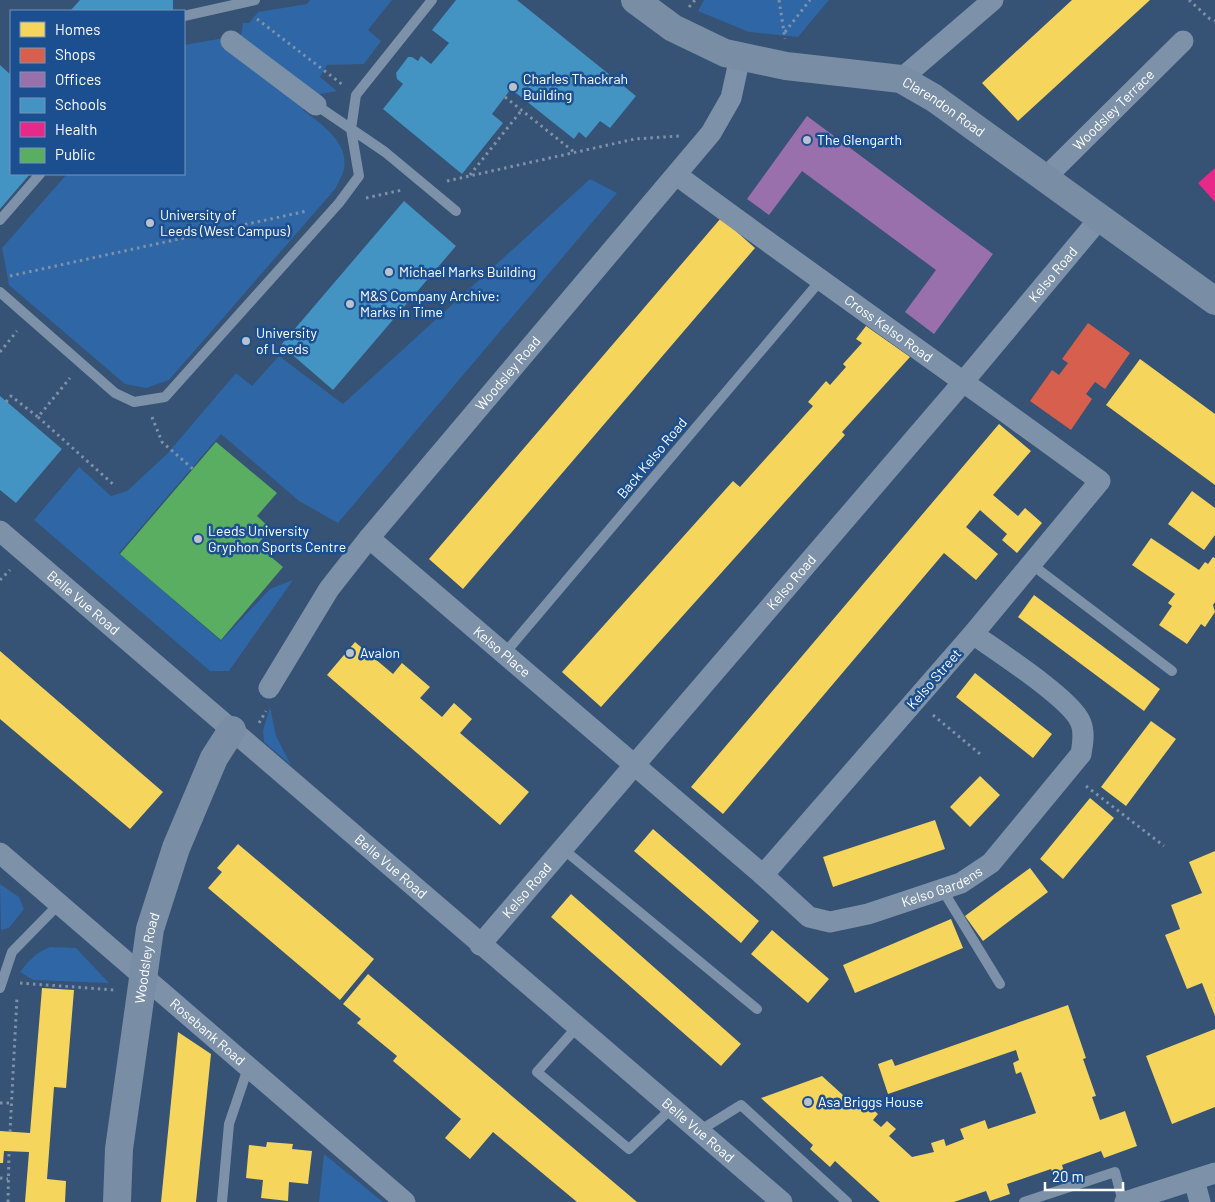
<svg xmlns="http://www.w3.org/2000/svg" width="1215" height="1202" viewBox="0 0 1215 1202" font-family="Barlow,sans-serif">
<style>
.green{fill:#2f66a5}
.homes{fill:#f6d55c}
.shops{fill:#d6604d}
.offices{fill:#9970ab}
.schools{fill:#4393c3}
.health{fill:#e7298a}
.public{fill:#5aae61}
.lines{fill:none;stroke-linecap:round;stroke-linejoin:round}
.path{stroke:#7d92a8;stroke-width:3;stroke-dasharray:2.5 4;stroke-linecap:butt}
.lane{stroke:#7d92a8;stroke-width:10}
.street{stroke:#7d92a8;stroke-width:21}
.secondary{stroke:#798da4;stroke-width:28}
.poi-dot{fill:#b9c2ce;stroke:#1b4f8f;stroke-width:2}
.labels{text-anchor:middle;stroke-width:5;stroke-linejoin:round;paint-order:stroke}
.poi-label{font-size:14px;fill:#fff;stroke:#1b4f8f;text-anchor:start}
.street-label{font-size:14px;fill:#fff;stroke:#1b4f8f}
</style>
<rect width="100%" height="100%" fill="#365274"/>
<path class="green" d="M310 0H392L368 30 381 41 364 64 327 65 320 77 337 91 314 95 303 110C321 124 349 142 344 169 343 175 338 182 336 188L169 380 146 388 125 384 9 285 2 248 67 174H184V45L241 35 243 23H249L258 12 307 4Z
M704 0H829L798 37 749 32 698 11Z
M590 179 617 193 338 523 299 501 221 434 119 553 221 641 270 589 293 580 229 671H210L34 520 79 467 111 496 127 491 167 454 236 373 252 386 279 356 343 404Z
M270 707 276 736 291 765 264 742 263 731Z
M0 884 19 897 24 909 9 928 1 930Z
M50 947 76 948 109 983 33 980 20 972C29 960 37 952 50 947Z
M324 1154 383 1202H319Z"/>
<path class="homes" d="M1072 0H1150L1018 121 982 83Z
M721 218 755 248 463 589 429 559Z
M866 326 910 357 842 432 845 435 601 707 562 672 733 481 740 487 813 406 808 402 826 381 830 385 846 367 843 364 862 343 856 339Z
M1140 359 1215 414V485L1106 405Z
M999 424 1031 451 993 495 1018 516 1025 508 1042 523 1017 553 1002 540 1007 534 980 510 966 527 998 554 976 580 944 553 723 814 691 787Z
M1192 491 1215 508V535L1204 550 1168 524Z
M1151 538 1199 570 1205 562 1208 564 1213 557 1215 558V602L1213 605 1215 612 1205 627 1201 624 1187 644 1159 625 1172 606 1168 603 1175 594 1132 565Z
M1034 595 1160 689 1144 711 1018 617Z
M355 642 393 674 402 663 430 687 420 698 442 717 454 703 472 719 460 733 529 792 500 825 327 675Z
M0 651 163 792 130 829 0 719Z
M975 673 1052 734 1033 758 956 697Z
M1151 721 1176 739 1126 806 1101 787Z
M980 776 1000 795 970 827 950 807Z
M1090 798 1114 818 1063 879 1040 859Z
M935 820 945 849 833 887 823 857Z
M653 829 759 921 741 943 634 851Z
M238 844 374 959 340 1000 208 888 222 872 217 868Z
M1215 851V1016L1202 983 1187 989 1165 935 1180 929 1171 905 1202 893 1189 862Z
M1030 868 1048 892 983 941 965 916Z
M571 894 741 1044 721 1066 551 917Z
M951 919 963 948 855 993 843 965Z
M772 930 829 979 808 1003 751 954Z
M368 974 637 1202H577L493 1132 470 1159 445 1138 461 1119 393 1061 397 1056 357 1023 361 1019 343 1004Z
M42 988 74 990 66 1088 54 1087 47 1179 66 1181 65 1202H25L29 1152 4 1151 3 1163H0V1131L30 1133Z
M1068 1005 1086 1058 1083 1059 1096 1096 1092 1097 1100 1120 1125 1111 1137 1146 1104 1158 1101 1151 1062 1165 1065 1175 1055 1179 1051 1169 1007 1184 1010 1194 990 1201 986 1191 954 1202H880L835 1161 830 1167 810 1149 813 1145 761 1098 822 1076 855 1106 861 1099 878 1114 873 1120 881 1127 887 1121 896 1129 889 1136 912 1157 934 1152 931 1143 944 1139 946 1146 964 1139 960 1129 985 1120 988 1129 1036 1113 1021 1072 1016 1074 1013 1063 1019 1060 1016 1050 888 1094 878 1064 892 1059 895 1066Z
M1215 1029V1107L1172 1124 1146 1056Z
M178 1032 211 1054 196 1202H161Z
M267 1142 293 1144 292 1149 312 1151 308 1184 289 1182 288 1201 261 1198 263 1180 246 1178 249 1145 266 1147Z"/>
<path class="shops" d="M1088 323 1130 353 1105 389 1095 382 1086 394 1092 399 1071 430 1030 401 1052 370 1059 375 1068 363 1062 359Z"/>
<path class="offices" d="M807 116 993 254 934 334 905 312 936 270 802 171 769 215 747 199Z"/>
<path class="schools" d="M80 0H173V11H70Z
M456 0H517L636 96 610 128 600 121 586 138 579 132 574 139 511 89 492 114 503 123 462 174 383 109 403 84 397 79 396 73 408 57H412L418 61 421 56 431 64 449 43 432 30Z
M0 65 11 75V174H30L0 209Z
M404 201 456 246 333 390 281 345Z
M0 396 62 449 16 503 0 490Z"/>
<path class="health" d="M1215 168V202L1198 183Z"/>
<path class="public" d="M216 442 277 493 257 516 268 526V532L257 545 283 567 221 640 120 554Z"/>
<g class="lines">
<path class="path" d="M779 0 785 39
M1189 0 1210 19 1215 21
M689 7 695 0
M257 19 343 85
M785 32 810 0
M505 97 574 152
M470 175 521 111
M447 181 635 139 679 136
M366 198 402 190
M10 276 307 211
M0 352 17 331
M6 402 11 396 38 417 70 378
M38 417 114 485
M152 417 162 442 193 469
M0 580 10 570
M933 715 980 754
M259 723 266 711
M1086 786 1164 846
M20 983 114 990
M0 1103H11
M10 1132 17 997
M0 1178 8 1179
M8 1202 9 1151"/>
<path class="lane" d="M184 16 255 0
M316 105 385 152 456 211
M0 220 40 174
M0 292 115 393 134 402 165 397 339 203 359 176 351 129 356 95 432 0
M1031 564 1172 671
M505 653 820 281
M563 849 757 1009
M942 889 1000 984
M0 988 12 952 58 905
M577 1027 537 1072 629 1149 672 1108
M699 1131 741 1105 847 1202
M222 1202 229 1124 248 1068
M1024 1202 1115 1172 1123 1202"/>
<g class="street">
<path d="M231 41 316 105"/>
<path d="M901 79 993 0"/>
<path id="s1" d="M678 176C817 279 960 378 1100 481L973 634 763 875"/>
<path id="s2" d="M1044 179 1183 41"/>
<path id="s3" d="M0 531 782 1202"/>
<path id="s4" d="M369 538 763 875 809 917 830 922 868 914 961 883 991 863 1081 754C1083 743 1085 731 1080 721 1070 698 997 651 973 634"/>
<path id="s5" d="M269 688 329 589 369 538 711 133 731 98 740 57"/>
<path id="s6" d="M0 853 405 1202"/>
<path id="s7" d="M480 945 964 381 1100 218"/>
<path d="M1194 1180 1200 1202"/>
<path d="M1125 1202 1215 1173"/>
</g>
<g class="secondary">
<path id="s8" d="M635 0 673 28 725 53 786 66 901 79 934 98 1215 301"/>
<path id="s9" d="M117 1202 119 1149 150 929 176 848 214 758 232 730"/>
</g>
</g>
<g class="poi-dot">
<circle cx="513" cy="87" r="5"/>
<circle cx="807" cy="140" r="5"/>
<circle cx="150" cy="223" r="5"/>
<circle cx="389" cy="272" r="5"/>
<circle cx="350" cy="304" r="5"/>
<circle cx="246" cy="341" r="5"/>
<circle cx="198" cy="539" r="5"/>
<circle cx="350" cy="653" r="5"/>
<circle cx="808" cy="1102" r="5"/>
</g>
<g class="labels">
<g class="poi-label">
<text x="523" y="84">Charles Thackrah<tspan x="523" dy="16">Building</tspan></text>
<text x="817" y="145">The Glengarth</text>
<text x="160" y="220">University of<tspan x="160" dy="16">Leeds (West Campus)</tspan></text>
<text x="399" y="277">Michael Marks Building</text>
<text x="360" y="301">M&amp;S Company Archive:<tspan x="360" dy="16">Marks in Time</tspan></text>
<text x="256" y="338">University<tspan x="256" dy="16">of Leeds</tspan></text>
<text x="208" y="536">Leeds University<tspan x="208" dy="16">Gryphon Sports Centre</tspan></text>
<text x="360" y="658">Avalon</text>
<text x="818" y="1107">Asa Briggs House</text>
</g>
<g class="street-label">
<text dy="5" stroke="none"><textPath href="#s8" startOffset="334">Clarendon Road</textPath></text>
<text dy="5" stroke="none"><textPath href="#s2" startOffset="98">Woodsley Terrace</textPath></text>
<text dy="5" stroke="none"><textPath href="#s7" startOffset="882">Kelso Road</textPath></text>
<text dy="5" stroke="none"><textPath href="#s1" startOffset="260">Cross Kelso Road</textPath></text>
<text dy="5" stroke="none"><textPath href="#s5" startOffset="396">Woodsley Road</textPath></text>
<text transform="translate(652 458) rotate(-50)" y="5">Back Kelso Road</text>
<text dy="5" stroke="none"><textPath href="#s7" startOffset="478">Kelso Road</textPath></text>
<text dy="5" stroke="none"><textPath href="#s3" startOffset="110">Belle Vue Road</textPath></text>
<text dy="5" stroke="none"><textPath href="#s4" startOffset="175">Kelso Place</textPath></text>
<text transform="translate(934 679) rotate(-49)" y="5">Kelso Street</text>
<text dy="5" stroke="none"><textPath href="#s3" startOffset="515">Belle Vue Road</textPath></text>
<text dy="5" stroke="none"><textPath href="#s4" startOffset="720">Kelso Gardens</textPath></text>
<text dy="5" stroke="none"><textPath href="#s7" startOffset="72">Kelso Road</textPath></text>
<text dy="5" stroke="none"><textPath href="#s9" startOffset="246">Woodsley Road</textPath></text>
<text dy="5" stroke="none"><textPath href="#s6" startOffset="274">Rosebank Road</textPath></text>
<text dy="5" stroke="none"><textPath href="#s3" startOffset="920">Belle Vue Road</textPath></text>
</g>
</g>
<rect x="10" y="10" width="175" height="165" fill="#1b4f8f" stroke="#7695bc"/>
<rect x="20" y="22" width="25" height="15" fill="#f6d55c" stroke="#7695bc"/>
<text x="55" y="35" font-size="15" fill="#ffffff">Homes</text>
<rect x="20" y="48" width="25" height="15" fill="#d6604d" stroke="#7695bc"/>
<text x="55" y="60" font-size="15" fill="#ffffff">Shops</text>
<rect x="20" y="72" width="25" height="15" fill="#9970ab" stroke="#7695bc"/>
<text x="55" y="85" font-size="15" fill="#ffffff">Offices</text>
<rect x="20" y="98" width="25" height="15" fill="#4393c3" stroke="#7695bc"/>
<text x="55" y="110" font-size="15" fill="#ffffff">Schools</text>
<rect x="20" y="122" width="25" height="15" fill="#e7298a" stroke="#7695bc"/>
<text x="55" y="135" font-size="15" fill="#ffffff">Health</text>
<rect x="20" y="148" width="25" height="15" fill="#5aae61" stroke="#7695bc"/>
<text x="55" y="160" font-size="15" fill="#ffffff">Public</text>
<path d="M1045 1182v8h78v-8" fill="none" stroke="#ffffff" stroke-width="2.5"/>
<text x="1052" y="1182" font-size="15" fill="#ffffff" stroke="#1b4f8f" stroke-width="4" paint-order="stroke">20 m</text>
</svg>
